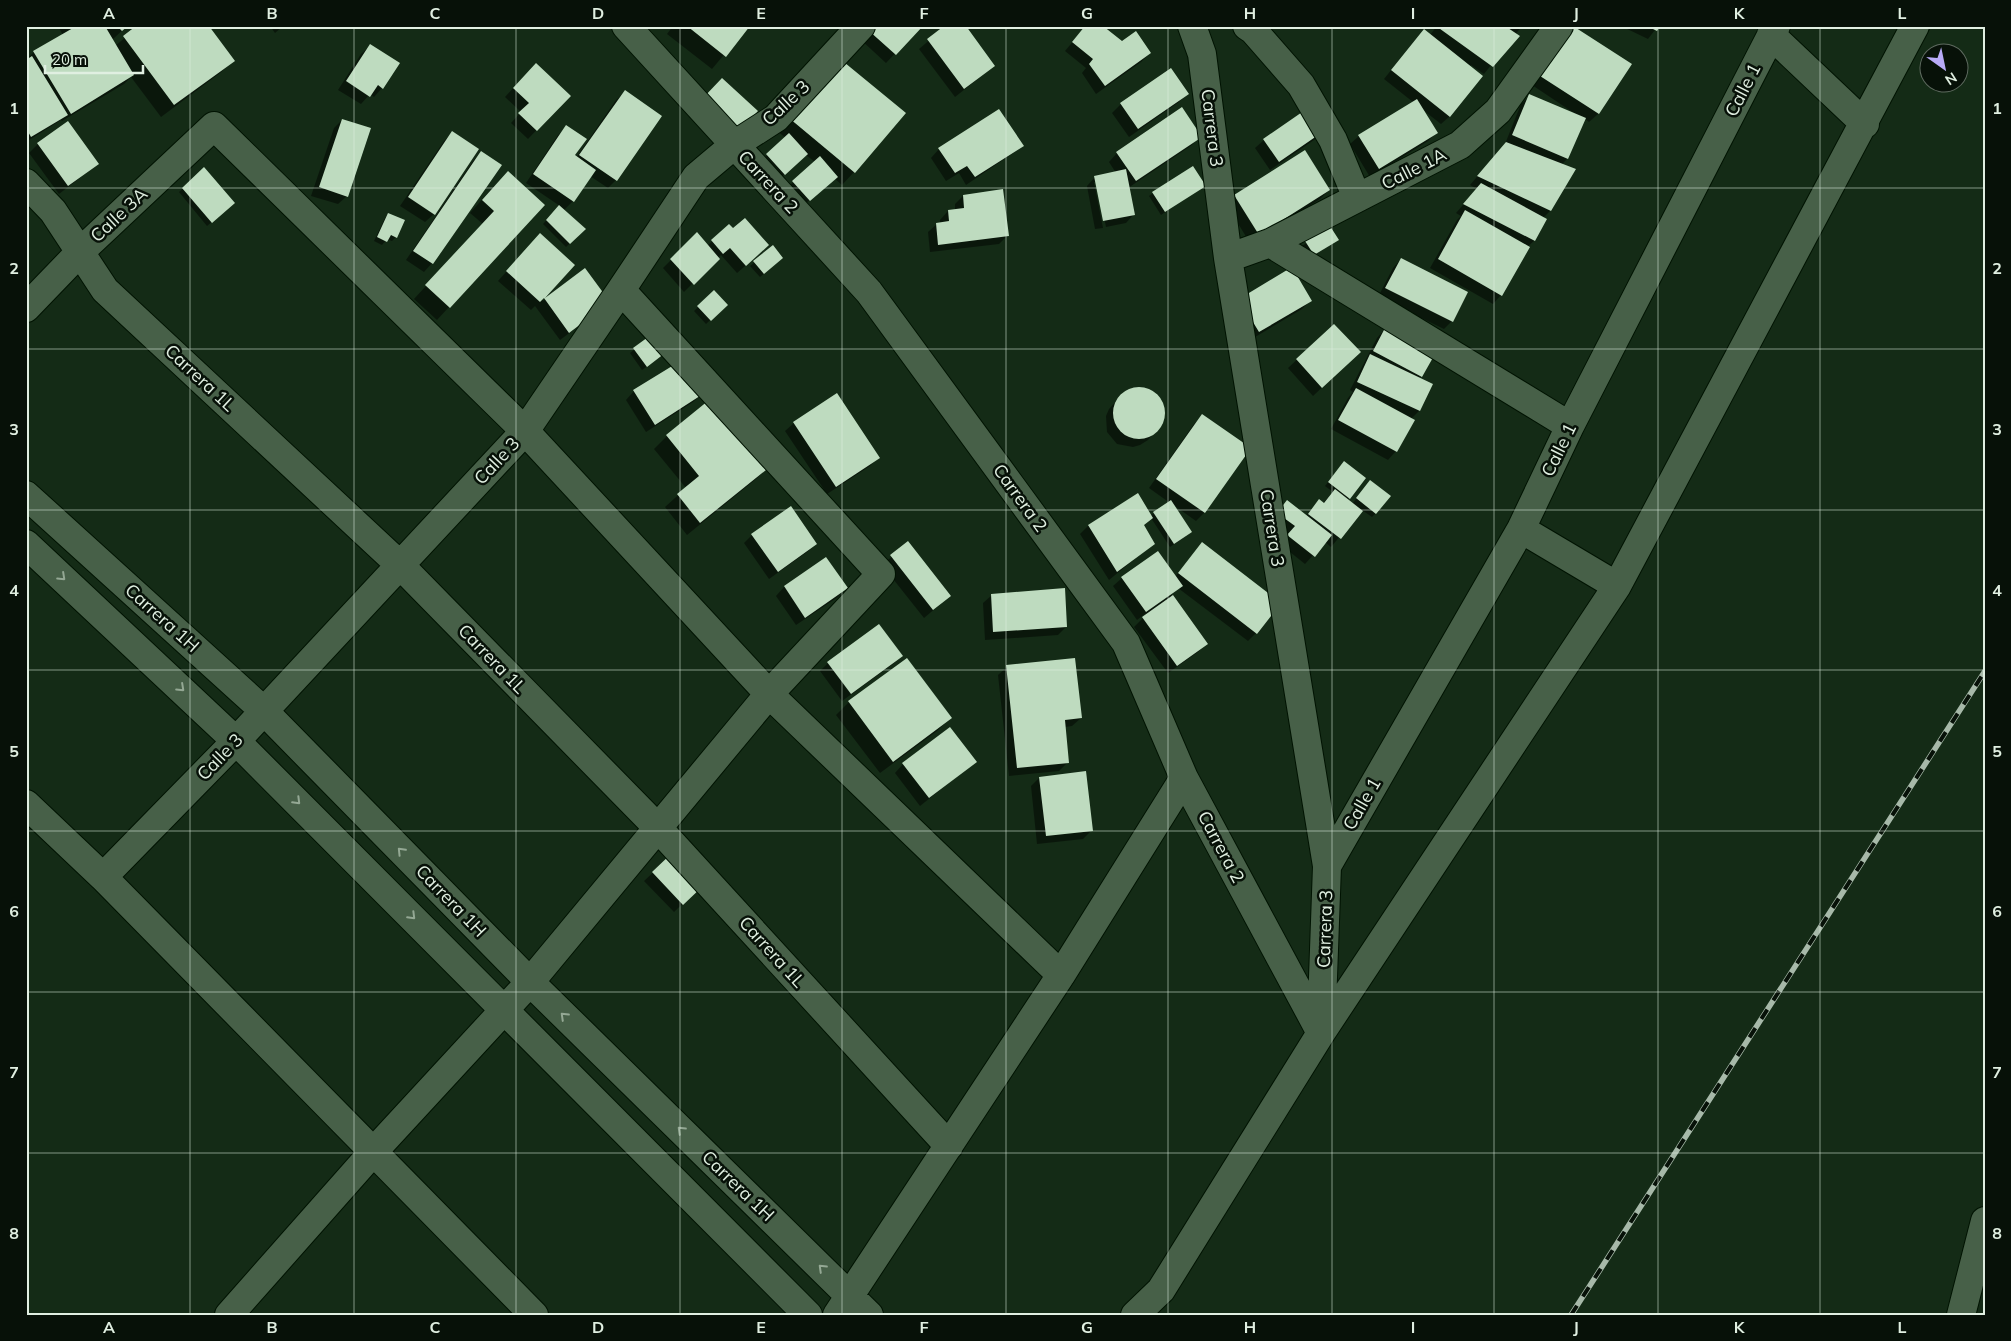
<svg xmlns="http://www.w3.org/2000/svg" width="2011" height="1341" viewBox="0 0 2011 1341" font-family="Mulish,sans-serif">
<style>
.shadow{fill:#0007}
.building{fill:#bedbbf}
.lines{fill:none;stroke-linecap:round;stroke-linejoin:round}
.minor-casing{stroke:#001302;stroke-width:30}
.minor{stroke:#476048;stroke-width:28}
.rail-casing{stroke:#a7b9a9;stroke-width:5.5}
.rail{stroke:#071108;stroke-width:4;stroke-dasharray:11;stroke-linecap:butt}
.oneway{stroke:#94a894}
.grid{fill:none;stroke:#e0efe1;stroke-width:1;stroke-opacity:0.55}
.labels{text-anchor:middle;stroke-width:5;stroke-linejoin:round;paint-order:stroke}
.street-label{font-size:18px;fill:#e0efe1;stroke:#071108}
.neatline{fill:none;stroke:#e0efe1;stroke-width:2}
.grid-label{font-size:16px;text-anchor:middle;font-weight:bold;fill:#e0efe1}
</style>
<rect width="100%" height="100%" fill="#142b16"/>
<path class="shadow" d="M61 26H127L112 40 115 46 139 26 233 61 220 73 161 117 131 77 124 84 62 121 61 120 26 142V60L34 52 63 35 59 28Z
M270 26H283L275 33Z
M673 26H748L712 69 667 34Z
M872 26H921L886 63 860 39Z
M946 26 994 66 955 97 919 49Z
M1086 26 1122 43 1150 53 1141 62 1096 94 1082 73 1086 68 1065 51Z
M1437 26H1522L1484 74 1471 65 1450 116 1441 124 1423 110 1437 132 1428 141 1370 177 1350 144 1359 136 1413 102 1384 79 1416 39 1430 35Z
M1621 26H1658L1648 39Z
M1564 36 1630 65 1598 114 1589 122 1584 118 1567 159 1561 165 1574 170 1550 211 1543 218 1546 219 1534 241 1527 247 1501 295 1493 304 1430 268 1457 220 1461 216 1456 213 1477 189 1470 185 1505 144 1521 104 1530 96 1577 115 1532 85Z
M370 46 382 88 374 97 370 94 361 104 338 90 361 54Z
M1170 69 1187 93 1179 102 1129 137 1112 113 1121 104Z
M827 72 854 172 842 185 834 178 805 204 789 186 815 162 806 155 780 178 763 159 786 138 777 131Z
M527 73 569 96 528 139 511 123 521 112 505 97Z
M625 92 616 180 608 188 590 176 573 201 563 211 585 229 566 247 543 224 560 206 526 183 558 135 567 127 573 156 576 158 616 100Z
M342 120 347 196 338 204 311 196 334 128Z
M68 123 98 164 59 194 29 153 38 144Z
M1322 131 1314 140 1270 170 1255 148 1264 140Z
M452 133 434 214 425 222 400 206 444 141Z
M1200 136 1192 145 1128 188 1134 214 1126 223 1106 227 1097 182H1094L1103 228 1095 229 1087 186 1095 177 1116 173 1109 162 1117 153Z
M939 149H1019L966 185 959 173 946 181 931 158Z
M482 152 432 263 424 272 406 260 473 161Z
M204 169 230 207 207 226 179 192Z
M495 185 543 205 437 320 414 299 483 224 470 213Z
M1204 186 1161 215 1149 196 1153 193Z
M1329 190 1320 199 1250 243 1226 204 1235 196Z
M963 196 1008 235 999 244 930 252 928 232 937 224 940 223V220L948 211 955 210V204Z
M388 214 396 237 392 241 387 239 382 245 374 241 385 218Z
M729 226 759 254 737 273 721 255 684 292 663 268 697 234 707 246Z
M1329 228 1337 240 1310 258 1302 246Z
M532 243 543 301 584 270 600 310 560 340 535 306 531 310 498 281Z
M773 247 778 262 760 277 750 266Z
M1401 259 1452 321 1444 329 1378 297 1393 268Z
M714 292 726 305 706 324 694 311Z
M1310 301 1302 309 1250 340 1231 308Z
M1334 325 1351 360 1313 396 1288 368Z
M1385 329 1421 376 1419 379 1432 385 1419 411 1411 419 1396 451 1388 460 1331 429 1348 398 1353 392 1350 390 1377 338Z
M655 333 664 354 642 370 630 353Z
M1139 388 1147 389 1160 399 1164 416 1161 424 1148 440 1140 445 1133 447 1117 444 1107 432 1106 416 1109 409 1123 394Z
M634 391 702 394 693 402 646 432 626 400Z
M1203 416 1204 513 1196 521 1172 504 1186 536 1170 547 1151 518 1143 525 1153 544 1109 580 1080 534 1088 526 1150 516 1170 503 1149 488 1194 424Z
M794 423 878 457 870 466 827 494 785 431Z
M667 436 769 466 756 479 687 535 665 507 686 488 654 449Z
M1341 466 1349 498 1347 500 1352 504 1367 486 1376 513 1372 517 1362 510 1331 547 1325 542 1305 564 1280 544 1287 535 1270 522 1279 510 1306 516 1319 501 1323 503 1333 492 1325 486Z
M752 535 816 544 807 552 769 579 744 543Z
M908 543 950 596 924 618 882 565Z
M1202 544 1256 633 1248 641 1178 588 1171 595 1206 644 1198 652 1168 673 1134 627 1146 615 1145 614 1137 620 1113 586 1122 578 1175 577Z
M826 558 846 588 838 597 796 625 776 596 784 587Z
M992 595 1066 627 1058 635 985 640 983 603Z
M901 656 893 664 842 701 820 671 828 663Z
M907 660 950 718 937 731 880 773 836 715 849 702Z
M1007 667 1081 718 1072 726 1065 727 1068 762 1059 771 1009 776 998 675Z
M975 762 920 806 895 773 903 764Z
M1039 778 1092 830 1083 839 1037 844 1031 786Z
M672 855 701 886 674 912 644 881Z"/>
<path class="building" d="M71 26H105L134 75 71 114 33 51 73 28Z
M117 26H128L122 31Z
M136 26H209L235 61 174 105 123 36Z
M687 26H750L726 57Z
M871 26H923L896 55 868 30Z
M944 26H966L995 66 964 89 927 39Z
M1085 26H1103L1122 41 1136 31 1151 53 1105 86 1089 64 1093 59 1072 42Z
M1436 26H1505L1520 36 1493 67Z
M1573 26 1632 64 1599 114 1540 76Z
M1647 26H1660L1657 31Z
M1424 29 1483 76 1450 117 1391 70Z
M370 44 400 63 383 89 378 85 370 97 346 81Z
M32 56 68 115 31 137 26 128V60Z
M839 58 906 113 855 173 789 118Z
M536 63 571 96 537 131 518 113 529 103 513 88Z
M1171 68 1189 94 1138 129 1120 103Z
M722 78 758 111 740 131 703 98Z
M625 90 662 116 617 181 579 155Z
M1529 94 1586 118 1568 159 1512 135Z
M1417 99 1438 133 1379 169 1358 135Z
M1182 107 1202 137 1136 181 1116 152Z
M1308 108 1324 131 1279 162 1263 139Z
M999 109 1024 146 975 177 967 166 955 173 938 148Z
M342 119 371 128 348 197 319 187Z
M68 121 99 164 68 186 37 143Z
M566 125 587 139 575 155 596 170 574 202 533 174Z
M452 131 479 149 435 215 408 197Z
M789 133 808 154 785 175 766 154Z
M1506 142 1576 169 1551 211 1477 176Z
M1305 150 1330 190 1259 235 1234 195Z
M481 151 502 165 433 264 413 251Z
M820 156 838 177 810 201 792 181Z
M1193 166 1206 186 1165 212 1152 192Z
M204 167 235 203 212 223 182 188Z
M1126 169 1135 215 1103 221 1094 176Z
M508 171 545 205 450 308 425 285 494 211 482 200Z
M1481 183 1547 219 1535 241 1463 204Z
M1003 189 1009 236 938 245 936 223 949 221 948 210 964 208 963 195Z
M559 205 586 229 570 244 546 220Z
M1465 210 1530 247 1502 296 1438 259Z
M388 213 405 220 397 238 391 235 387 242 377 237Z
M745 218 769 245 746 266 730 248 723 254 711 240 729 224 733 228Z
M1330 226 1339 240 1314 255 1305 241Z
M697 232 720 259 694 285 670 259Z
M540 233 575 265 545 298 585 268 610 302 569 333 544 298 540 302 506 271Z
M773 245 783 258 764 274 753 261Z
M1401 258 1468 292 1453 322 1385 288Z
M1292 267 1312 301 1259 332 1239 299Z
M714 290 728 305 711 321 697 306Z
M1334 324 1361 352 1322 388 1296 359Z
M1385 328 1435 354 1422 377 1373 351Z
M655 332 669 350 647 367 633 348Z
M1370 354 1433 384 1420 411 1357 382Z
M682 360 703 394 655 425 633 390Z
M1113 413a26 26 0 1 1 52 0a26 26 0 1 1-52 0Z
M1356 388 1415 420 1397 452 1338 420Z
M837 393 880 458 836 487 793 422Z
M714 396 771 466 700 523 677 494 699 476 666 435Z
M1202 414 1251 448 1205 513 1156 479Z
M1344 461 1366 478 1350 499 1328 482Z
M1370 480 1391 496 1376 514 1356 498Z
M1335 489 1363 511 1341 539 1308 514 1319 499 1324 503Z
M1138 493 1153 518 1144 525 1155 544 1117 572 1088 525Z
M1171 500 1192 532 1174 544 1153 512Z
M1287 500 1332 535 1315 557 1287 535 1295 526 1277 513Z
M791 506 817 544 778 572 751 534Z
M908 541 951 596 933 610 890 555Z
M1202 542 1281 603 1257 634 1178 573Z
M1158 551 1183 586 1146 612 1121 577Z
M826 557 848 588 805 618 784 586Z
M1065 588 1067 627 993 632 991 594Z
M1173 595 1208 644 1177 666 1142 617Z
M879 624 903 656 851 694 827 662Z
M907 658 952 718 893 762 848 701Z
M1075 658 1082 718 1065 720 1069 763 1017 768 1006 665Z
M950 727 977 762 929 798 902 763Z
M1086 771 1093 831 1046 836 1039 777Z
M672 853 703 886 683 905 652 872Z"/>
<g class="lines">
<defs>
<path id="minor" d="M626 26 869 292 1126 643 1184 778 1321 1033
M1192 26 1202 54 1228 258 1327 866 1321 1033
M1247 26 1253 30 1301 85 1333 140 1357 198
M1771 35 1865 124
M26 183 53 211 105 290 400 565 658 828 949 1146
M1270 243 1570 426
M1228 258 1270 243 1460 145 1498 111 1559 26
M26 308 80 252 214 126 525 431 769 694 1061 975
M26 495 264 711 530 982 869 1315
M1521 529 1617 586
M26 544 236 741 808 1315
M26 804 103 877 534 1315
M1327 866 1521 529 1570 426 1776 26
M103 877 236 741 525 431 621 290 696 177 734 145 776 118 861 26
M229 1315 374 1151 530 982 769 694 881 574 621 290
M837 1315 1061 975 1184 778
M1135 1315 1161 1290 1321 1033 1617 586 1915 26
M1961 1315 1985 1221"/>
</defs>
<use href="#minor" class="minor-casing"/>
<use href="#minor" class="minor"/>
<defs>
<path id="rail" d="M1571 1315 1985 671"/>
</defs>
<use href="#rail" class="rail-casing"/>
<use href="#rail" class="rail"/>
</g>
<defs><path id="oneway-chevron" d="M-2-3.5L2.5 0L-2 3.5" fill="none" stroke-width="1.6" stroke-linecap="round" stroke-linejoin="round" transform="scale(1.25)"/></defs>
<g class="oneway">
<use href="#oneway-chevron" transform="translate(62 577) rotate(43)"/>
<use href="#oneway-chevron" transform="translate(181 688) rotate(43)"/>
<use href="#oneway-chevron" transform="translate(297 801) rotate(45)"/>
<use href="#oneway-chevron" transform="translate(401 851) rotate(-134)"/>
<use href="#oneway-chevron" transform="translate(412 916) rotate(45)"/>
<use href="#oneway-chevron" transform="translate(564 1016) rotate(-136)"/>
<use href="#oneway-chevron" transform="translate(681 1130) rotate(-136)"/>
<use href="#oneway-chevron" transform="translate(822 1268) rotate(-136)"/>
</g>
<path class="grid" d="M190 26V1315M354 26V1315M516 26V1315M680 26V1315M842 26V1315M1006 26V1315M1168 26V1315M1332 26V1315M1494 26V1315M1658 26V1315M1820 26V1315M26 188H1985M26 349H1985M26 510H1985M26 670H1985M26 831H1985M26 992H1985M26 1153H1985"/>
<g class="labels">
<g class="street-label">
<text transform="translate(1743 90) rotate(-63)" y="6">Calle 1</text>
<text transform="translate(786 103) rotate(-43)" y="6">Calle 3</text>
<text transform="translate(1212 128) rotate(83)" y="6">Carrera 3</text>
<text transform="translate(1414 169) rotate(-27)" y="6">Calle 1A</text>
<text transform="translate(768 182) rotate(47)" y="6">Carrera 2</text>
<text transform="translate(119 215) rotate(-43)" y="6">Calle 3A</text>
<text transform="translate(200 378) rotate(43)" y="6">Carrera 1L</text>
<text transform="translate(1559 450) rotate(-64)" y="6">Calle 1</text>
<text transform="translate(497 461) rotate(-47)" y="6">Calle 3</text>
<text transform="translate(1020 498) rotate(54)" y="6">Carrera 2</text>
<text transform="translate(1272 528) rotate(81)" y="6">Carrera 3</text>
<text transform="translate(162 618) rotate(42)" y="6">Carrera 1H</text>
<text transform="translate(492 659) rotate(46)" y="6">Carrera 1L</text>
<text transform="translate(220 757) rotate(-46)" y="6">Calle 3</text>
<text transform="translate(1362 804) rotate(-60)" y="6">Calle 1</text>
<text transform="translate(1221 847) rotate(62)" y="6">Carrera 2</text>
<text transform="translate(451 901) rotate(46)" y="6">Carrera 1H</text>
<text transform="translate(1325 929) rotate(-88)" y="6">Carrera 3</text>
<text transform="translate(772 952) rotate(48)" y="6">Carrera 1L</text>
<text transform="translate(738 1186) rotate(44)" y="6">Carrera 1H</text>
</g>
</g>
<rect width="2011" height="1341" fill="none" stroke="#071108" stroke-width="55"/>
<g transform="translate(1944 68) rotate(147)"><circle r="24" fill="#071108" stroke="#5e6a5f"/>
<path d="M0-4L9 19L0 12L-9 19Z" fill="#b8abf7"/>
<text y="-8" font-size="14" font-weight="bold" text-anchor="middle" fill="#e0efe1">N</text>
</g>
<path d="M45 65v8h98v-8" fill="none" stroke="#e0efe1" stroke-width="2.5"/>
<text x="52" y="65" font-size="15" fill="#e0efe1" stroke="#071108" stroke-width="4" paint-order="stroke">20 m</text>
<rect x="28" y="28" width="1956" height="1286" class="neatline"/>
<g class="grid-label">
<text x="109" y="19">A</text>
<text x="272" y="19">B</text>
<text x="435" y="19">C</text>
<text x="598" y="19">D</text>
<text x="761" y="19">E</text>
<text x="924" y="19">F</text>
<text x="1087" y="19">G</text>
<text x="1250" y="19">H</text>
<text x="1413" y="19">I</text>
<text x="1576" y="19">J</text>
<text x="1739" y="19">K</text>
<text x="1902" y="19">L</text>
<text x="14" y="114">1</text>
<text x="1997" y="114">1</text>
<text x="14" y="274">2</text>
<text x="1997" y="274">2</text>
<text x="14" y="435">3</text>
<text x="1997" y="435">3</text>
<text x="14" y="596">4</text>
<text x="1997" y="596">4</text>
<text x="14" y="757">5</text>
<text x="1997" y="757">5</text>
<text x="14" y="917">6</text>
<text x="1997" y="917">6</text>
<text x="14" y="1078">7</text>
<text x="1997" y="1078">7</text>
<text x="14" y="1239">8</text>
<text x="1997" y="1239">8</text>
<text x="109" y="1333">A</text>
<text x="272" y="1333">B</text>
<text x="435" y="1333">C</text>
<text x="598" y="1333">D</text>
<text x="761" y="1333">E</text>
<text x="924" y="1333">F</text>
<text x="1087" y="1333">G</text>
<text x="1250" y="1333">H</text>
<text x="1413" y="1333">I</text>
<text x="1576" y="1333">J</text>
<text x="1739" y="1333">K</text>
<text x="1902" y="1333">L</text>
</g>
</svg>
